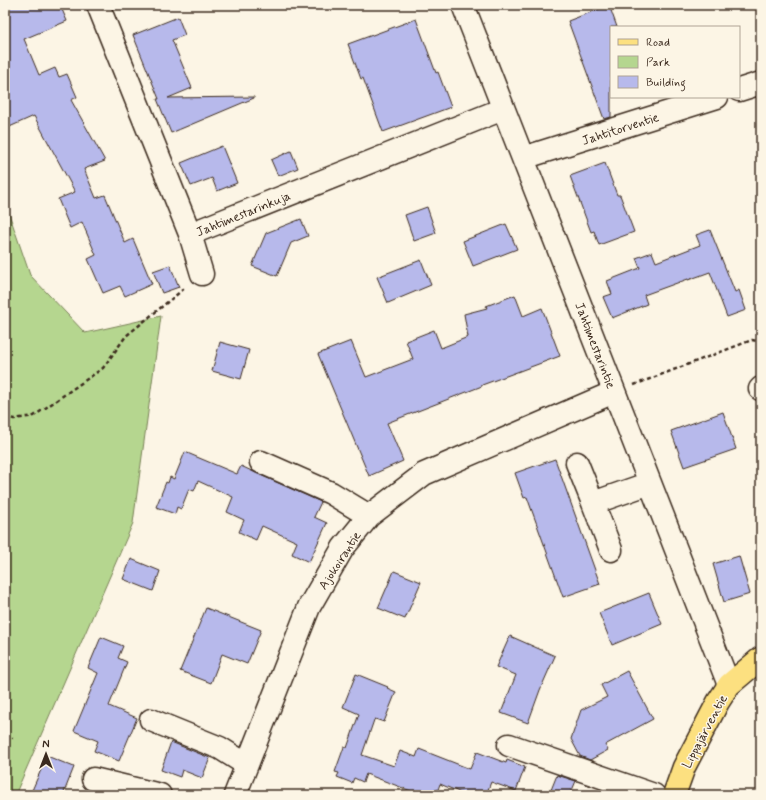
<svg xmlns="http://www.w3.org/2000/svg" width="766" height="800" viewBox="0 0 766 800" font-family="Mynerve,sans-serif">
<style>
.green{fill:#b5d68f;stroke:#788056}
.building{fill:#b7b9eb;stroke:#3b2a1e}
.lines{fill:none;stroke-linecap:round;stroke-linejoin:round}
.minor-casing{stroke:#3b2a1e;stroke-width:25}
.major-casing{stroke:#3b2a1e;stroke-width:25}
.path{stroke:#3b2a1e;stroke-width:2.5;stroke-dasharray:4 3;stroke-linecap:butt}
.minor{stroke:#fcf5e5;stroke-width:22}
.major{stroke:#fce080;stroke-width:22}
.labels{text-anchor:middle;stroke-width:3;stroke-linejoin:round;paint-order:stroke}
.street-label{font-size:13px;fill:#3b2a1e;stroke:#fcf5e5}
</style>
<rect width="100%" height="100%" fill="#fcf5e5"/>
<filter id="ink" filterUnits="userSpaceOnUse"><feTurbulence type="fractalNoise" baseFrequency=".025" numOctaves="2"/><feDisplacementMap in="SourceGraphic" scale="8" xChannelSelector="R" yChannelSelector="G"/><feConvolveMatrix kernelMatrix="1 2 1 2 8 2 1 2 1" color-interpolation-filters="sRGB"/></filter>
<g filter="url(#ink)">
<path class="green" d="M5 202 30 275 85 333 161 316 133 523 15 795H5Z"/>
<path class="building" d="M13 5H60L67 21 24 39 39 75 55 68 59 77 67 74 77 97 71 100 105 161 84 169 96 198 105 195 125 243 133 239 152 284 125 296 120 286 103 293 88 259 96 255 82 222 70 228 58 199 75 192 34 116 5 129V8Z
M609 5 617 27H611V117L604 119 568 21Z
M178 17 185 35 172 40 192 88 168 98 254 97V98L171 133 157 99H159L133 35Z
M416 19 436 73 438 72 451 107 383 132 363 78 361 79 348 44Z
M222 146 237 183 217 191 212 178 191 186 181 163Z
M291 151 298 168 278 176 271 160Z
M605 163 617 195H620L634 232 599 245 594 231 591 232 570 176Z
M427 207 436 233 414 241 405 215Z
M301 219 308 236 291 243 277 276 252 266 266 233Z
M506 224 517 249 473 266 463 241Z
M710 230 735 292 739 290 746 310 727 317 710 272 688 280V279L644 295 647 304 612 318 603 297 612 294 607 281 640 268 636 258 652 252 656 262 700 245 696 235Z
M421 260 431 285 388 303 377 277Z
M170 265 179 287 162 293 153 271Z
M515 295 523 316 542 308 560 356 482 385V386L387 423 403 461 369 476 318 354 351 341 366 377 413 359 406 341 434 330 441 348 468 337 464 314 487 308 486 306Z
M220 342 249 350 241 379 212 371Z
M723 412 736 449 684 467 671 431Z
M185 452 237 474 241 466 256 473 321 502 314 517 327 523 309 562 292 554 297 542 262 526 256 540 239 532 244 520 227 512 233 497 198 481 194 491 189 489 181 509 177 507 175 514 156 507 166 482 168 483 170 477 174 479Z
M555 459 600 584 563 597 527 497 524 498 515 473Z
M739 556 750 594 724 602 713 564Z
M131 559 160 571 153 591 123 579Z
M394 571 421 582 405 619 378 608Z
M649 593 662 624 612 645 599 613Z
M206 608 261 630 247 664 222 654 211 683 180 671Z
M510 636 555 656 540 690 528 723 501 713 516 675 496 667Z
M101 637 123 646 118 658 127 662 109 706 137 718 119 761 94 751 98 741 74 731 98 673 88 668Z
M627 671 653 719 605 745 608 750 590 760 580 756 571 739 581 710 607 697 601 685Z
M356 674 388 687 387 688 396 692 384 722 375 719 374 720 362 755 394 766 400 751 416 757 419 749 470 769 477 752 506 763 507 760 525 767 516 791 491 782 486 795H466L440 784 436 795H410L411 791 366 774 363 782 354 778 352 783 337 777 339 773 335 772 344 747 347 748 359 714 343 707Z
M171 742 210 758 202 778 182 770 180 777 161 770Z
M47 756 74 767 63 795H30Z
M557 775 576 781 570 795H549Z"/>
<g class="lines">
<defs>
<path id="minor" d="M98 5 190 234 503 109
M463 5 729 685
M739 90 761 83
M523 158 717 97
M190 234 202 274
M760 389 761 388
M261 462 331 493 369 516
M577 463 593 503
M611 550 593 503 650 483
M151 720 220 748 247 765
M509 745 654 795
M93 779 160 795
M235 795 309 607 343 548 369 516 424 474 614 392"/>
<path id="major" d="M674 795 684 767 718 702 729 685 761 658"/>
</defs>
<use href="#minor" class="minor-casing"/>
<use href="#major" class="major-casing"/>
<path class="path" d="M634 385 752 340 761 342
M5 417 14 419 34 416 103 368 126 336 186 287
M5 737 13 738"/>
<use href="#minor" class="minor"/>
<use href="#major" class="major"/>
</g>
</g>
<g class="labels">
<g class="street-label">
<text transform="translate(620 128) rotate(-18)" y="5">Jahtitorventie</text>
<text transform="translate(243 213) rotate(-22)" y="5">Jahtimestarinkuja</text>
<text transform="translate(596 345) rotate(69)" y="5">Jahtimestarintie</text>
<text transform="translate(339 560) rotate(-57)" y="5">Ajokoirantie</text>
<text transform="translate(704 731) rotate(-62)" y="5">Lippajärventie</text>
</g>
</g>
<rect width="766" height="800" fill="none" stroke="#fcf5e5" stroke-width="20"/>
<rect x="10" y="10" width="746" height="780" fill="none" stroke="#3b2a1e" stroke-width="1.5" filter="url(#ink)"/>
<rect x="610" y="26" width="130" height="72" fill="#fcf5e5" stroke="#afa495"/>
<rect x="618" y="39" width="20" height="6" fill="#fce080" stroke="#afa495"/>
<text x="646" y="46" font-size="12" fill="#3b2a1e">Road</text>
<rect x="618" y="56" width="20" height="12" fill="#b5d68f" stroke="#afa495"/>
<text x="646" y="66" font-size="12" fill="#3b2a1e">Park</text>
<rect x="618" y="76" width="20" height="12" fill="#b7b9eb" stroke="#afa495"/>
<text x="646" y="86" font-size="12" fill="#3b2a1e">Building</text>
<g transform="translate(46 754)" stroke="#fcf5e5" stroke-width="3" paint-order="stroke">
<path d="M0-3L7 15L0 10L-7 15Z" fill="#3b2a1e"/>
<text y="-6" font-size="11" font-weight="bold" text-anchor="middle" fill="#3b2a1e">N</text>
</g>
</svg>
